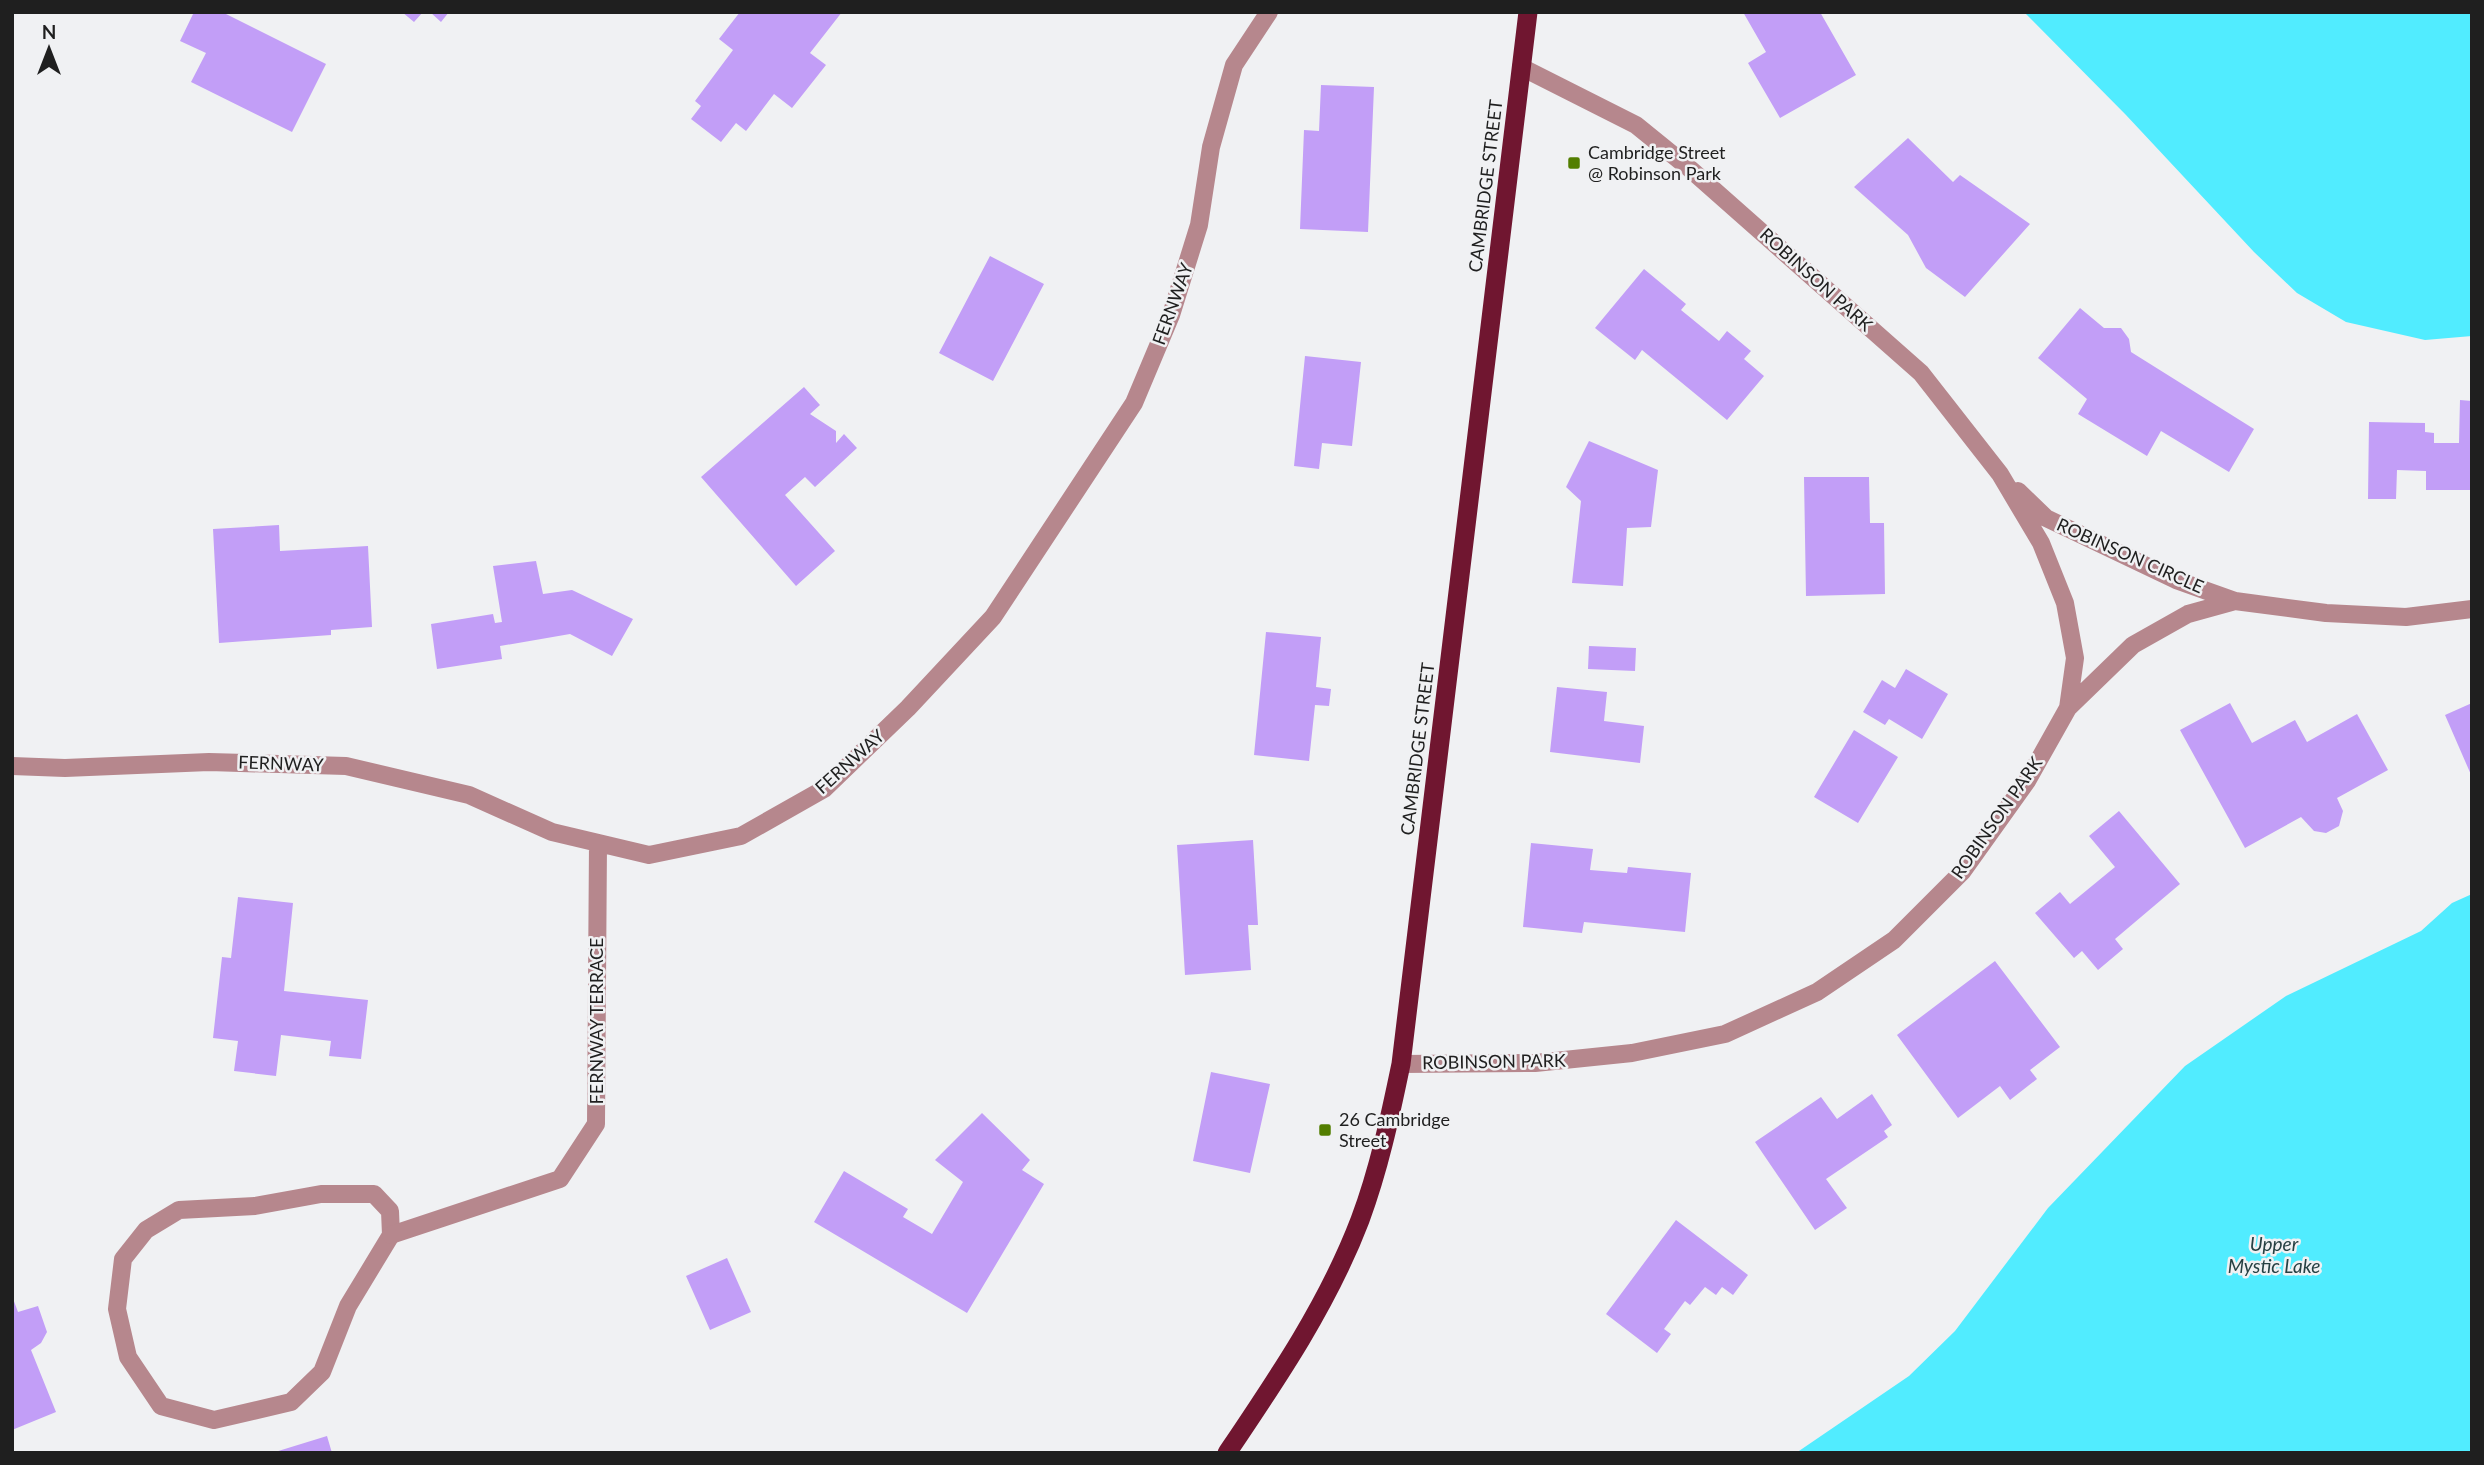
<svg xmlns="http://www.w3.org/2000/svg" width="2484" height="1465" viewBox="0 0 2484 1465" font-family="Lato,sans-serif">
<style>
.water{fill:#51ecff}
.building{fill:#c29ef7}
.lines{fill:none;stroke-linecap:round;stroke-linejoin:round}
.service{stroke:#b6878d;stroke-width:18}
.minor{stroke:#b6878d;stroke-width:18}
.trunk{stroke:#701630;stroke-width:19}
.poi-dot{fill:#537e00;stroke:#f0f1f3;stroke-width:2.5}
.labels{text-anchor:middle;stroke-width:5;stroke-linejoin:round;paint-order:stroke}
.poi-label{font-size:18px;fill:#1f1f1f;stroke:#f0f1f3;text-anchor:start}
.street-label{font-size:18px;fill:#1f1f1f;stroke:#f0f1f3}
.water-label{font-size:19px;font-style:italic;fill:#264043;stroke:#f0f1f3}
</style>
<rect width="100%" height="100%" fill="#f0f1f3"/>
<path class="water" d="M2024 12H2472V336L2425 340 2346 322 2297 293 2254 252 2126 115Z
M2472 894V1453H1796L1909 1376 1955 1331 2048 1208 2185 1066 2286 996 2421 931 2452 903Z"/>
<path class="building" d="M194 12H222L326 64 292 132 191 82 206 53 180 41Z
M402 12H423L414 22Z
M430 12H449L441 22Z
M740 12H842L810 53 826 65 792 108 774 94 746 131 736 123 721 142 691 119 701 106 695 101 733 50 719 39Z
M1743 12H1820L1856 75 1780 118 1748 63 1766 52Z
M1321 85 1374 87 1368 232 1300 229 1304 130 1319 131Z
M1908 138 1953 182 1960 175 2030 224 1965 297 1926 268 1908 235 1854 187Z
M990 256 1044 284 993 381 939 353Z
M1644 269 1686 304 1681 310 1719 341 1727 331 1751 351 1744 359 1764 376 1727 420 1642 350 1635 360 1595 328Z
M2080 308 2104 328H2121L2129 339 2131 352 2254 429 2229 472 2161 431 2147 456 2078 414 2087 399 2038 358Z
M1305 356 1361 362 1352 446 1322 443 1319 469 1294 466Z
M804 387 820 405 810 414 836 431V443L844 434 857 448 815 487 805 477 785 495 835 551 796 586 701 477Z
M2460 400 2472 401V490H2426V471L2397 470 2396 499H2368L2369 422 2425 423V432L2434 433V443H2459Z
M1589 441 1658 470 1651 527 1627 528 1623 586 1572 583 1581 501 1566 487Z
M1804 477H1869L1870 523H1884L1885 594 1806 596Z
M279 525 280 551 368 546 372 627 331 630V635L219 643 213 529Z
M536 561 543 594 572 590 633 619 612 656 570 634 500 646 502 659 437 669 431 624 493 614 495 623 502 622 493 566Z
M1266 632 1321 637 1316 687 1331 689 1329 706 1315 705 1309 761 1254 755Z
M1589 646 1636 648 1635 671 1588 669Z
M1906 669 1948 694 1922 739 1889 719 1885 725 1863 712 1882 680 1895 688Z
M1557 687 1607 692 1604 721 1644 726 1640 763 1550 752Z
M2230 703 2252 743 2295 720 2307 742 2357 714 2388 770 2337 798 2343 811 2339 826 2326 833 2314 831 2301 817 2245 848 2180 730Z
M2472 703V777L2445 715Z
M1854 730 1898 757 1858 823 1814 797Z
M2119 811 2180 884 2115 939 2123 949 2098 970 2082 951 2074 958 2035 913 2060 892 2070 904 2115 867 2089 836Z
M1253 840 1258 925H1248L1251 970 1185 975 1177 845Z
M1531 843 1593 849 1590 870 1627 873 1628 867 1691 873 1685 932 1584 922 1582 933 1523 927Z
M238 897 293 903 284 991 368 1000 361 1059 329 1056 331 1041 281 1035 276 1076 234 1071 238 1041 213 1038 222 957 231 958Z
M1995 961 2060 1047 2030 1070 2037 1079 2010 1100 2000 1086 1958 1118 1897 1035Z
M1211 1072 1270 1084 1250 1173 1193 1161Z
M1872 1094 1892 1125 1884 1131 1888 1137 1826 1179 1847 1208 1815 1230 1755 1142 1821 1097 1837 1119Z
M982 1113 1030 1160 1022 1170 1044 1184 967 1313 814 1222 844 1171 908 1209 903 1217 932 1234 963 1182 935 1160Z
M1676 1220 1748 1275 1733 1295 1722 1287 1716 1295 1705 1287 1690 1305 1685 1301 1664 1329 1671 1334 1657 1353 1606 1314Z
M727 1258 751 1312 710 1330 686 1276Z
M12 1296 18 1312 38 1306 47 1332 41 1343 31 1350 56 1412 12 1430Z
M327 1436 332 1453H275V1452Z"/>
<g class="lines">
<path class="service" d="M321 1194H374L390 1211 391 1235 348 1306 322 1372 291 1402 214 1420 161 1406 128 1357 117 1309 123 1259 146 1230 179 1210 255 1206Z"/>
<path class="minor" d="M2018 491 2046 518 2176 580 2235 601
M2068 708 2133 645 2188 614 2235 601 2326 613 2406 617 2472 609
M12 766 65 768 209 762 346 766 469 795 552 832 649 855 741 836 824 789 908 708 993 617 1134 403 1171 315 1199 225 1211 147 1234 65 1269 12
M1401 1064 1535 1063 1632 1053 1725 1034 1817 992 1894 940 1962 872 2027 781 2068 708 2075 658 2065 603 2041 543 2000 474 1921 373 1689 168 1636 125 1521 67
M391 1235 560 1179 596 1124 598 843"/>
<path class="trunk" d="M1227 1453C1277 1379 1328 1304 1360 1220 1379 1169 1390 1117 1401 1064L1528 12"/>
</g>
<g class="poi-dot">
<rect x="1567" y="156" width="14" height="14" rx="3.5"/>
<rect x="1318" y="1123" width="14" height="14" rx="3.5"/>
</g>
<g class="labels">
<g class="poi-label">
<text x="1588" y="159">Cambridge Street<tspan x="1588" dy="21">@ Robinson Park</tspan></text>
<text x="1339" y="1126">26 Cambridge<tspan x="1339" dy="21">Street</tspan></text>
</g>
<g class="street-label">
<text transform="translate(1486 186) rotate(-83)" y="6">CAMBRIDGE STREET</text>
<text transform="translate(1816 280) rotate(42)" y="6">ROBINSON PARK</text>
<text transform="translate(1173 304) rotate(-70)" y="6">FERNWAY</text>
<text transform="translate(2130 556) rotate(24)" y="6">ROBINSON CIRCLE</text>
<text transform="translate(1418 749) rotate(-83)" y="6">CAMBRIDGE STREET</text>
<text transform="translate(850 762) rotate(-42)" y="6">FERNWAY</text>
<text transform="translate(281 764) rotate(2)" y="6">FERNWAY</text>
<text transform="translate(1997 818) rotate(-55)" y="6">ROBINSON PARK</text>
<text transform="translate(597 1021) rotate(-90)" y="6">FERNWAY TERRACE</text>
<text transform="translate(1494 1062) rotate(-1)" y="6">ROBINSON PARK</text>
</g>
<g class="water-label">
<text x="2274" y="1251">Upper<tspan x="2274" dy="22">Mystic Lake</tspan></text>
</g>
</g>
<rect width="2484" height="1465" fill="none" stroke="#1f1f1f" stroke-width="28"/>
<g transform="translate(49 49)" stroke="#f0f1f3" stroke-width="5" paint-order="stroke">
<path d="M0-5L12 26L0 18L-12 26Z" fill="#1f1f1f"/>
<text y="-10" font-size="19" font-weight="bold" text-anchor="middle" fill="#1f1f1f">N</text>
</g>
</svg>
